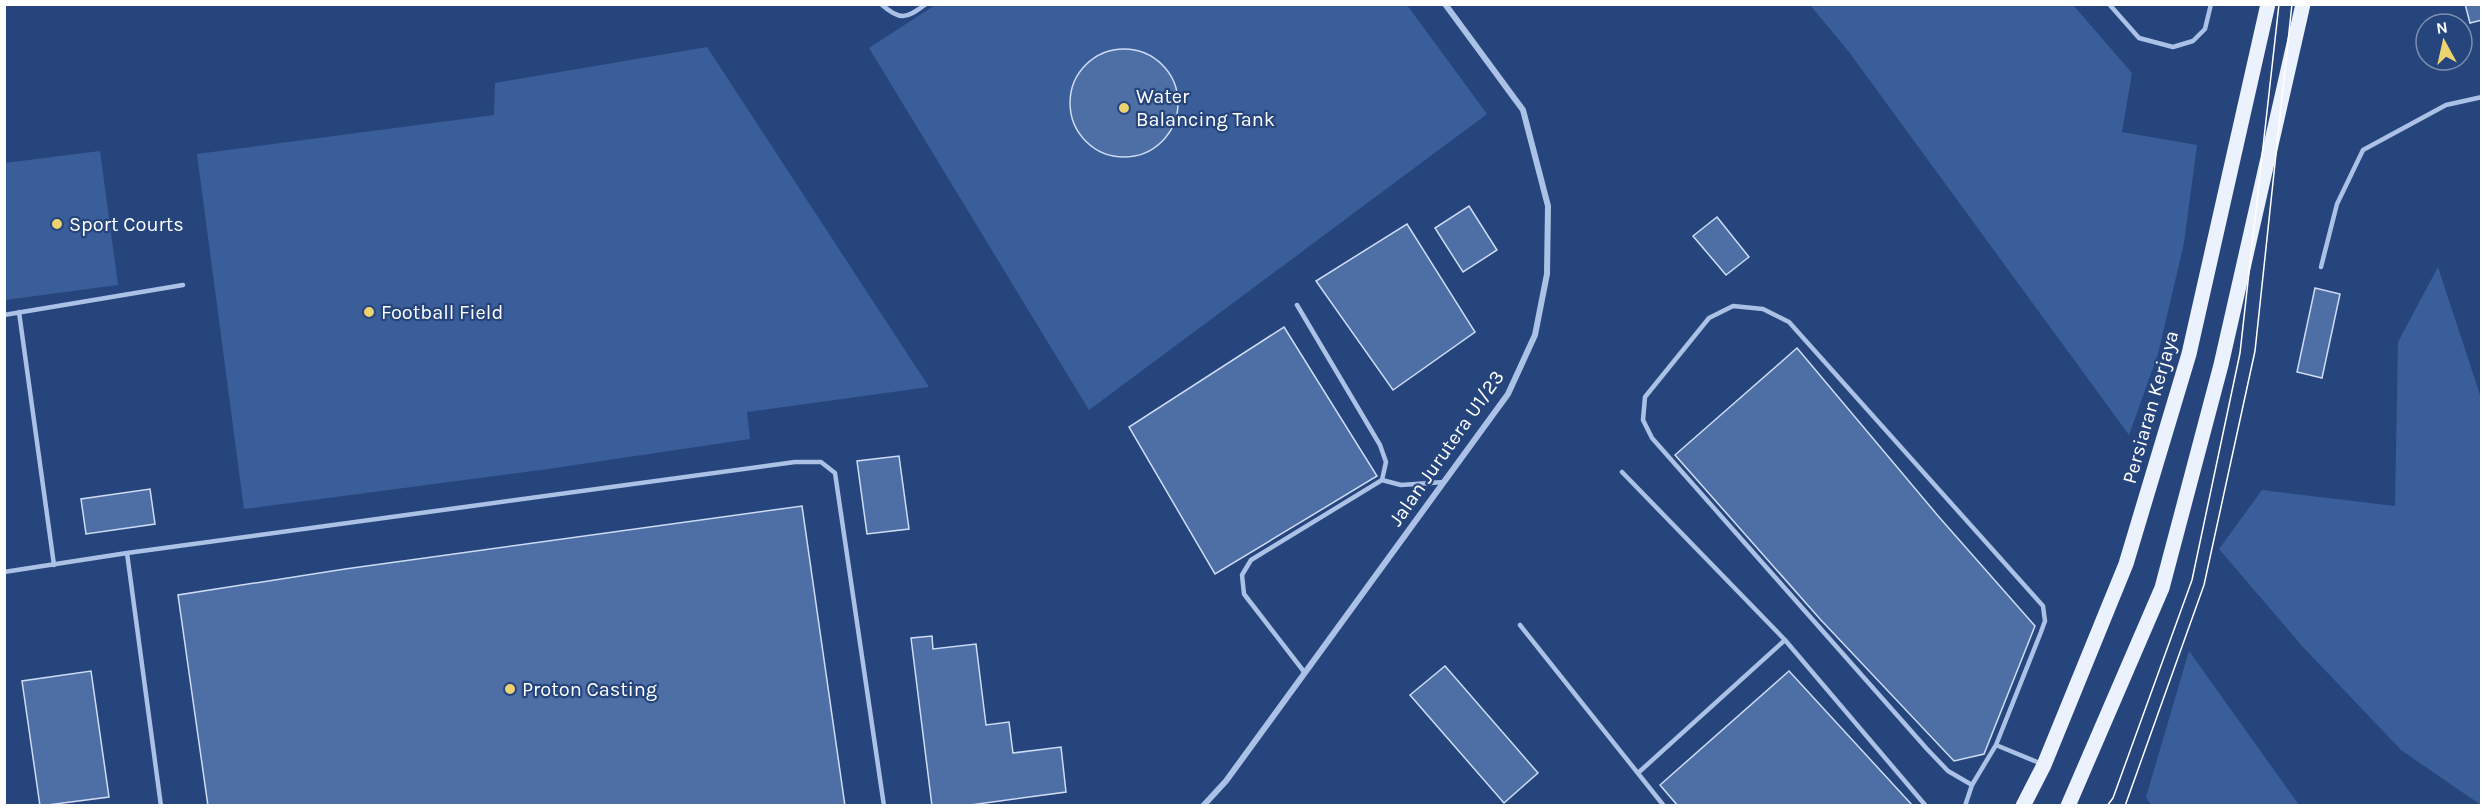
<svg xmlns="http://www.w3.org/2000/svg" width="2486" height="810" viewBox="0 0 2486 810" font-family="Karla,sans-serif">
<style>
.green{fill:#3a5e9a;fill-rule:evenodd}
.building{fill:#4e6fa5;stroke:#cedcf4;stroke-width:1.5}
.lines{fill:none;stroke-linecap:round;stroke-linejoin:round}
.lane{stroke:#abc1e5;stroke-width:4.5}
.street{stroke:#abc1e5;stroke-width:6}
.primary{stroke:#ebf1fd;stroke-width:15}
.tram{stroke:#fff;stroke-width:1.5}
.poi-dot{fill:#edd270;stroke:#26457d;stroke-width:2}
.labels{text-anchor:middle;stroke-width:4.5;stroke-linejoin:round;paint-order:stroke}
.poi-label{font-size:20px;fill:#fff;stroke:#26457d;text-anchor:start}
.street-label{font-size:20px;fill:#fff;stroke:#26457d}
</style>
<rect width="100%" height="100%" fill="#26457d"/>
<path class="green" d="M935 5H1407L1487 114 1089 410 869 48ZM1130 49C1223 77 1162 186 1100 151 1086 144 1075 133 1071 117 1063 89 1083 57 1112 50 1117 49 1124 50 1130 49Z
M1810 5H2073L2132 73 2122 132 2197 145 2184 243 2158 354 2129 435 1849 52Z
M707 47 929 387 747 412 750 439 541 470 244 509 197 154 494 115 495 83Z
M100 151 118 285 5 300V163Z
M2438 267 2481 398V805L2401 750 2303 647 2219 549 2262 490 2395 506 2398 342Z
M2189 651 2299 805H2151L2146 797Z"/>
<path class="building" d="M2465 4H2482V20L2470 23Z
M1070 103a54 54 0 1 1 108 0a54 54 0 1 1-108 0Z
M1469 206 1497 250 1463 272 1435 228Z
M1717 217 1749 257 1726 275 1693 236Z
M1407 224 1475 332 1393 390 1316 281Z
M2315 288 2340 294 2322 378 2297 372Z
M1284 327 1377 476 1215 574 1129 427Z
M1797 348 1939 517 2035 626 1984 754 1954 761 1820 619 1675 455Z
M899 456 909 529 867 534 857 461Z
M150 489 155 524 86 534 81 499Z
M802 506 845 806H208L178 595 345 569Z
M932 636 933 649 976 644 986 725 1009 722 1013 753 1061 747 1066 792 963 806H932L911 638Z
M1445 666 1538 773 1504 803 1410 695Z
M91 671 109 797 40 806 22 681Z
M1789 671 1913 806H1678L1660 785Z"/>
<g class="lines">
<path class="lane" d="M881 4C900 21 906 19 926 4
M2109 4 2139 38 2173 47 2193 41 2205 29 2211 4
M2321 267 2337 204 2363 150 2446 105 2482 97
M1297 305 1380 445 1386 462 1382 480 1251 560 1242 575 1244 594 1305 673
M19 312 54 565
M4 315 183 285
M1622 472 1785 640 1926 806
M1382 480 1401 485 1444 482
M127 553 161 806
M4 572 127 553 795 462H821L835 473 884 806
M1520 625 1664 806
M1996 745 2042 764
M1638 773 1785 640
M1965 806 1972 785 1996 745 2041 632 2045 621 2043 606 1789 322 1763 309 1733 306 1709 318 1645 397 1643 420 1652 438 1927 749 1948 771 1972 785"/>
<path class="street" d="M1203 806 1226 781 1508 394 1535 335 1547 274 1548 206 1523 110 1445 4"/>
<path class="primary" d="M2023 806 2044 765 2126 564 2189 354 2268 4
M2068 806 2162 588 2221 365 2303 4"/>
<path class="tram" d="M2107 806 2113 798 2192 580 2240 353 2279 4
M2125 806 2204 585 2255 351 2292 4"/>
</g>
<g class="poi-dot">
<circle cx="1124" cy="108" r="6"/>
<circle cx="57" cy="224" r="6"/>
<circle cx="369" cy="312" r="6"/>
<circle cx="510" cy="689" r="6"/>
</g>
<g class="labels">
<g class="poi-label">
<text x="1136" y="103">Water<tspan x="1136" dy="23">Balancing Tank</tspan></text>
<text x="69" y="231">Sport Courts</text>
<text x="381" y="319">Football Field</text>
<text x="522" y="696">Proton Casting</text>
</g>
<g class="street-label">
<text transform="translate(2150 407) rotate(-74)" y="7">Persiaran Kerjaya</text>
<text transform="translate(1446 448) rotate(-55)" y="7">Jalan Jurutera U1/23</text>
</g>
</g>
<rect width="2486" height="810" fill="none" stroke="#ffffff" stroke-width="12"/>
<g transform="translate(2444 42) rotate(352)"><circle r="28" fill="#26457d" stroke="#7d8fb1" stroke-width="1.5"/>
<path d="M0-4.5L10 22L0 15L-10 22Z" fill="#edd270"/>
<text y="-9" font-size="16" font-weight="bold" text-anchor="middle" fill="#ffffff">N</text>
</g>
</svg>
